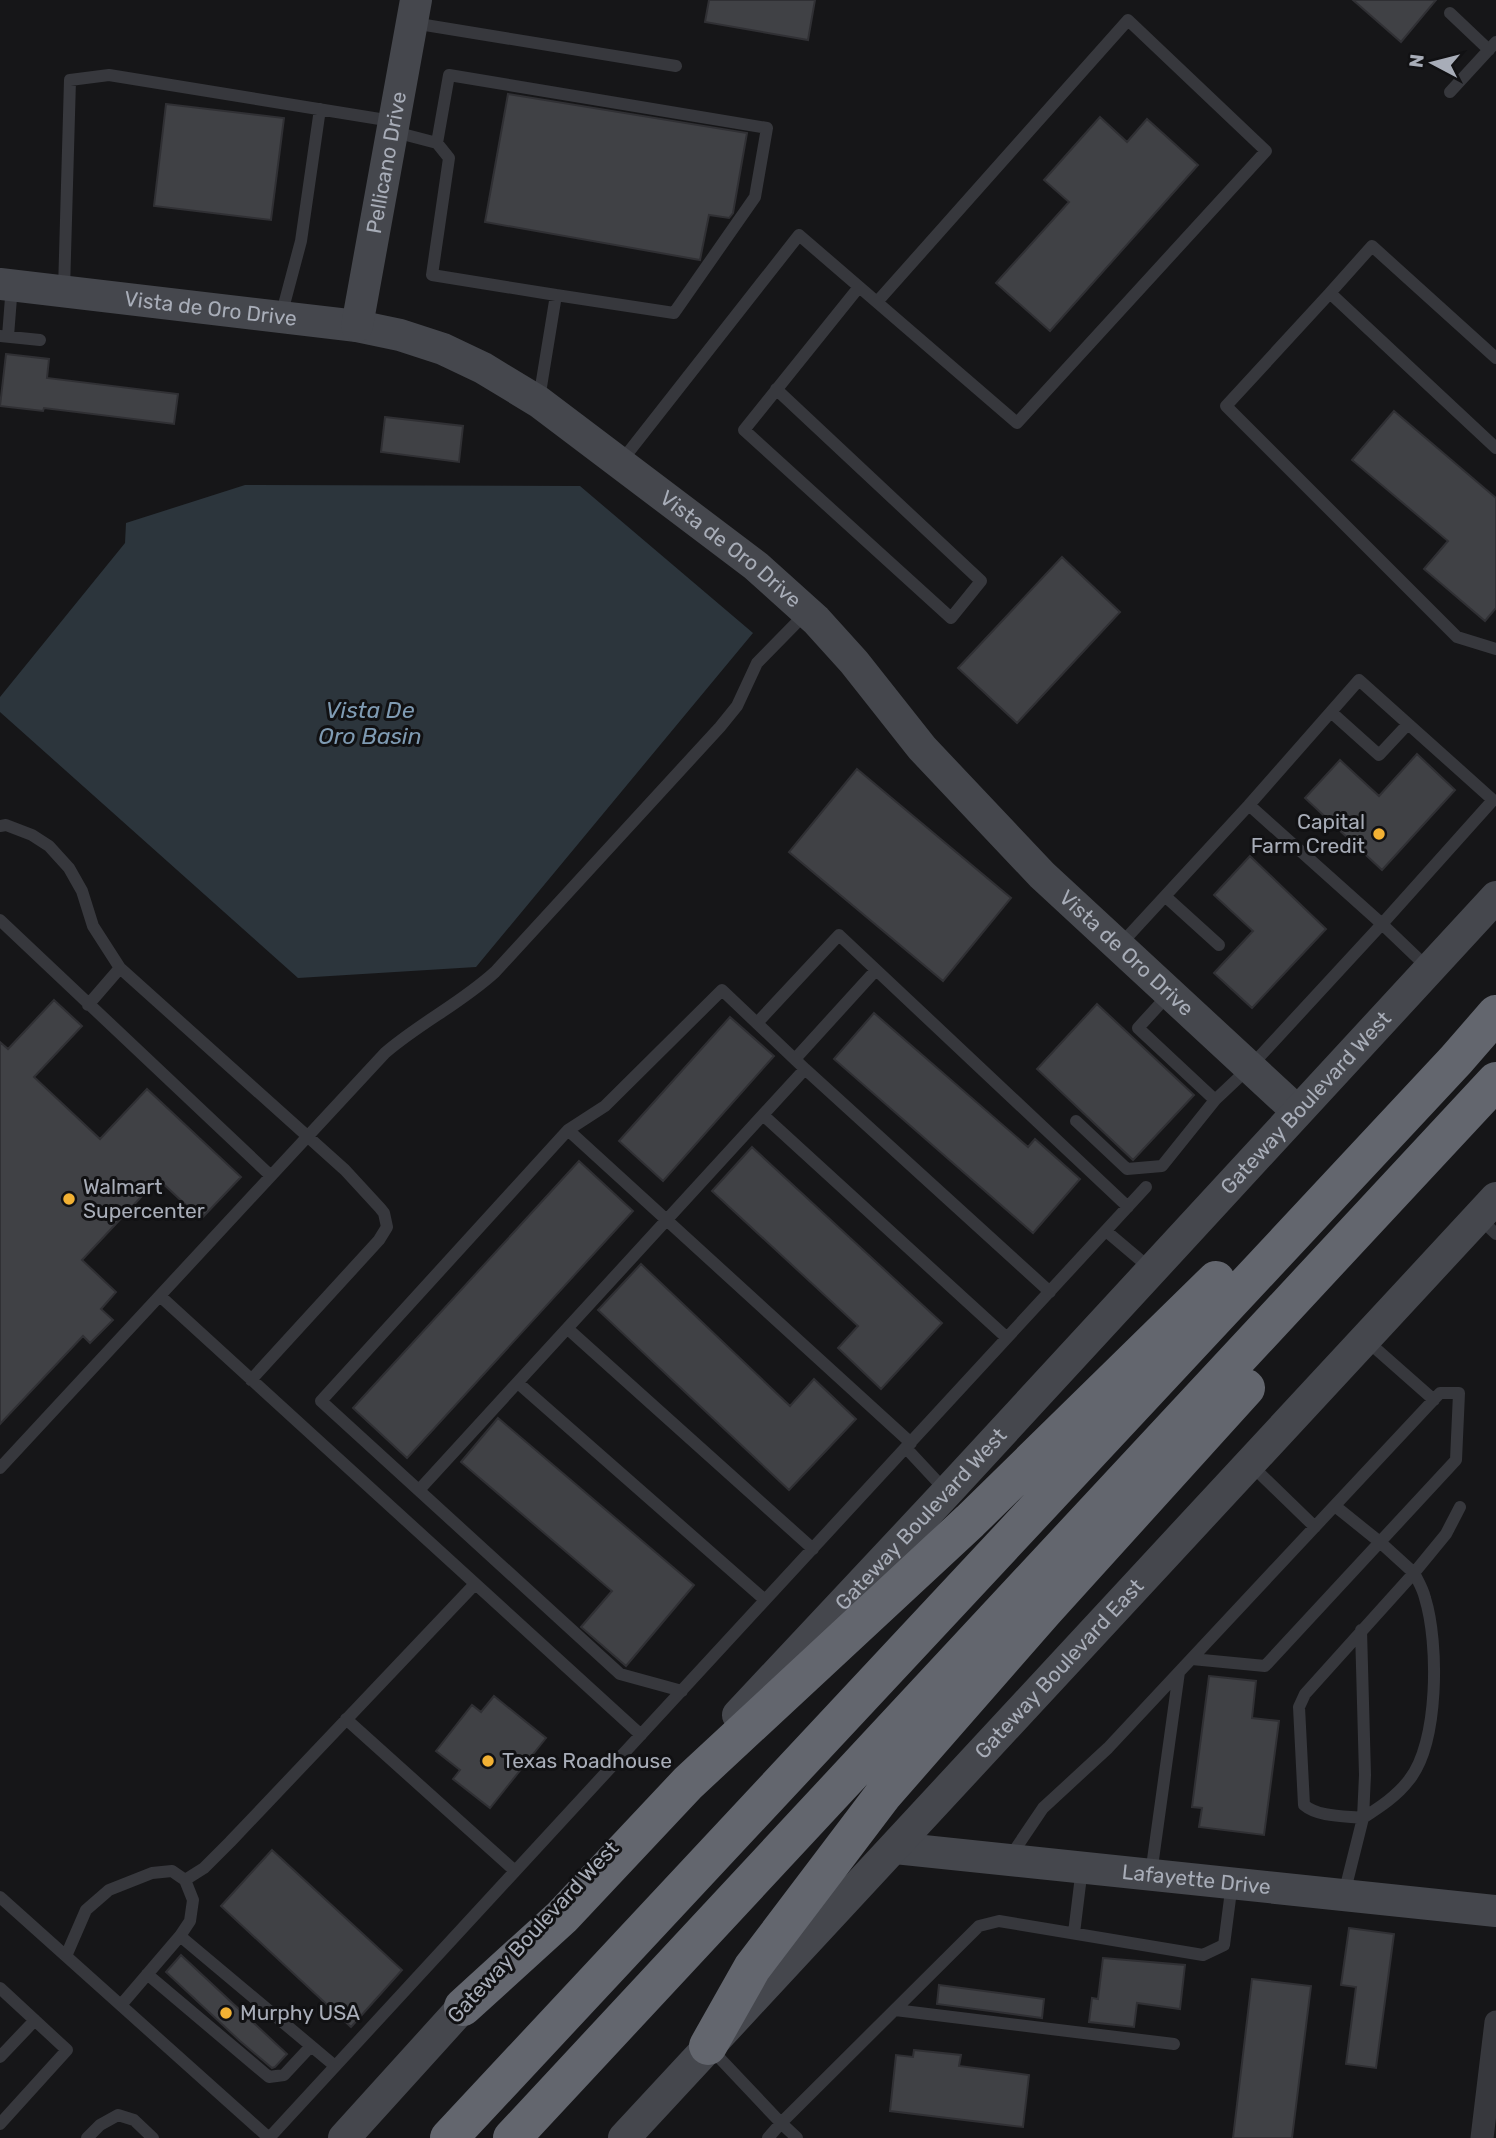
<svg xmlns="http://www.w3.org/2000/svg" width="1496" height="2138" viewBox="0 0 1496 2138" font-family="Rubik,sans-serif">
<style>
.water{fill:#2c353c}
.building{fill:#404145;stroke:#303034;stroke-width:2}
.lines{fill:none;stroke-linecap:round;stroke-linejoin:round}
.lane{stroke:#37383d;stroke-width:12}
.street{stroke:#37383d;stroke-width:23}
.secondary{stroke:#45474d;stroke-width:32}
.highway{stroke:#63666e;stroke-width:38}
.poi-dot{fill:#f2b134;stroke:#111113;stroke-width:2.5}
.labels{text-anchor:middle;stroke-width:6;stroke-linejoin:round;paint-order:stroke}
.street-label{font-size:21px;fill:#a8adb8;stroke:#111113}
.poi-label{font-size:21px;fill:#a8adb8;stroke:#111113;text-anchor:start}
.water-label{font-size:23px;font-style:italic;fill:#7f9bb3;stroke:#111113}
</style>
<rect width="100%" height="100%" fill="#161618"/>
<path class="water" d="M245 485 580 486 753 633 476 967 298 978 0 712V697L125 543 126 523Z"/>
<path class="building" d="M709 0H815L808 40 705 22Z
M1353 0H1436L1401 42Z
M508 94 747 133 733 213 729 218 709 215 700 260 485 222Z
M166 104 284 118 271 220 154 206Z
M1100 117 1127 142 1147 119 1198 165 1050 331 996 283 1069 202 1044 180Z
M6 354 49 359 47 378 178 394 174 424 44 408 43 411 0 406Z
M1394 411 1496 498V608L1485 621 1424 569 1448 541 1352 460Z
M385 417 463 426 459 462 381 452Z
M1062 557 1120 612 1017 723 958 668Z
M1417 754 1455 790 1382 870 1305 798 1340 760 1379 796Z
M857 769 1011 898 943 981 789 852Z
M1250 856 1326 929 1252 1008 1214 973 1253 931 1214 895Z
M54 1000 82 1026 34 1077 100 1139 147 1089 241 1177 201 1219 158 1179 82 1260 116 1292 101 1309 113 1320 90 1343 83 1336 0 1424V1042L8 1049Z
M1097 1004 1194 1095 1133 1160 1037 1069Z
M874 1013 1028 1147 1035 1139 1080 1179 1033 1233 834 1059Z
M730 1017 774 1056 663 1181 619 1141Z
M752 1147 942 1323 881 1389 838 1348 858 1326 712 1191Z
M579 1161 633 1211 407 1458 353 1408Z
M641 1264 790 1406 814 1379 856 1419 789 1490 598 1310Z
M498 1418 694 1585 626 1666 581 1627 612 1591 461 1462Z
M1209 1676 1256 1681 1252 1718 1279 1721 1264 1835 1199 1827 1202 1808 1192 1807Z
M494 1696 546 1738 490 1808 453 1779 460 1770 436 1751 472 1705 481 1712Z
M272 1850 402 1970 351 2027 221 1906Z
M1349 1928 1394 1934 1376 2068 1346 2064 1356 1987 1341 1985Z
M181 1955 287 2054 275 2067 272 2068 240 2041 166 1972Z
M1103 1958 1185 1965 1180 2009 1137 2003 1134 2027 1089 2022 1092 1998 1098 1999Z
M1252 1979 1311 1986 1292 2138H1233Z
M939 1985 1044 1999 1042 2018 937 2004Z
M914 2050 961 2055 959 2066 1029 2075 1023 2127 890 2111 896 2055 913 2057Z"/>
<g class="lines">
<path class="lane" d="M1450 13 1489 50
M413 23 676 66
M1450 92 1496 42
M391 131 437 143 449 158 432 275 556 295 539 399
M437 143 449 75 767 128 755 197 674 313 556 295
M64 290 70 80 109 75 392 121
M1330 293 1372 246 1496 358
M281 316 301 241 320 109
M0 336 40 340
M8 336 12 285
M776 389 981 581 951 618 744 430 859 287
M1496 448 1330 293 1226 406 1457 637 1496 649
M620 463 799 235 1017 423 1266 151 1128 20 877 302
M1331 712 1379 755 1408 724
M1249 805 1359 680 1493 800 1382 924 1429 969
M0 826 6 825 32 835 49 846 69 868 82 891 93 926 120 968 345 1170 380 1208 384 1213 387 1227 379 1240 251 1380
M1166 897 1219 945
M0 920 271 1176
M1170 993 1138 1028 1215 1100
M88 1005 120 968
M757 1023 839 935 1128 1207
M795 1059 876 970
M763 1115 1007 1338
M1076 1121 1127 1169 1162 1166 1215 1100 1250 1067 1382 924 1249 805 1119 946
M568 1130 911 1443
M1479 1218 1496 1234
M1106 1231 1151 1269
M160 1296 641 1735
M568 1329 813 1549
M1366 1340 1434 1400
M518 1383 765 1600
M906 1448 947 1492
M1250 1464 1315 1527
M0 1468 385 1053C421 1022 460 1004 495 972L720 727 737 706 757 663 807 612
M419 1490 805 1069
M1335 1506 1381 1543 1414 1573 1305 1694 1299 1707 1304 1805C1318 1817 1345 1816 1363 1818L1344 1894
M1361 1630 1365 1775 1363 1818
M682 1691 620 1674 321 1401 568 1130 605 1106 722 990 805 1069 1050 1292
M346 1719 515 1871
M1363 1818C1380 1807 1397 1796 1409 1780 1439 1743 1439 1643 1425 1598 1423 1589 1418 1581 1414 1573L1446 1534 1460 1507
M1010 1857 1043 1808 1108 1748 1440 1393H1459L1456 1460 1265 1666 1192 1659
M1151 1874 1179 1672
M185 1880 204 1868 230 1842 475 1584
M0 1897 269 2138
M1074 1933 1082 1868
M180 1936 335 2066
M66 1956 86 1910 109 1890 152 1873 172 1871 185 1880 193 1900 190 1921 180 1936 121 2005
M147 1974 269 2077 284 2075 311 2046
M0 1988 67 2050 0 2124
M895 2010 1174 2044
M711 2049 781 2123 979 1926 999 1921 1203 1955 1224 1945 1232 1883
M0 2057 35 2020
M87 2138 100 2125 118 2115 134 2120 153 2138
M269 2138 1146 1187
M768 2138 781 2123 797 2138"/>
<path class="street" d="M1482 2138 1496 2022"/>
<g class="secondary">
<path id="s1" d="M0 284 357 326 400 335 443 349 483 368 539 402 756 566 816 620 854 662 922 748 1042 875 1297 1111"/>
<path id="s2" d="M357 326 416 0"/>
<path id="s3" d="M738 1715 947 1492 1496 897"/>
<path id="s4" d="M895 1848 1496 1911"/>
<path d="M344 2138 479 1989"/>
<path id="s5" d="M624 2138 1496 1198"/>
</g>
<path class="highway" d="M463 2007 562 1917 688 1783 970 1521 1216 1280
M708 2046 752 1968 883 1795 1044 1611 1246 1388
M449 2138 1456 1060 1496 1014
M512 2138 1496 1081"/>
</g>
<g class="poi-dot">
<circle cx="1379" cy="834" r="7"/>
<circle cx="69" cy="1199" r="7"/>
<circle cx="488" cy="1761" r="7"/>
<circle cx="226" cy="2013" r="7"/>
</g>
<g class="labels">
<g class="street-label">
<text dy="7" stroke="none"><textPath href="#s2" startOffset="166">Pellicano Drive</textPath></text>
<text dy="7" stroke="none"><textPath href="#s1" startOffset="212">Vista de Oro Drive</textPath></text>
<text dy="7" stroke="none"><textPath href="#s1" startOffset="800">Vista de Oro Drive</textPath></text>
<text dy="7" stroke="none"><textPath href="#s1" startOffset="1367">Vista de Oro Drive</textPath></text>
<text dy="7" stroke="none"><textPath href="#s3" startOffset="835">Gateway Boulevard West</textPath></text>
<text dy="7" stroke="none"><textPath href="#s3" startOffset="268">Gateway Boulevard West</textPath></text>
<text dy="7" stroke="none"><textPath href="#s5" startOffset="640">Gateway Boulevard East</textPath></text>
<text dy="7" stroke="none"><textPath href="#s4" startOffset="303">Lafayette Drive</textPath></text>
<text transform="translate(533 1932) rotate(-47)" y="7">Gateway Boulevard West</text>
</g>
<g class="poi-label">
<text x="1365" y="829" text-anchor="end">Capital<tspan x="1365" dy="24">Farm Credit</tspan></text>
<text x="83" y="1194">Walmart<tspan x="83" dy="24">Supercenter</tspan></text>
<text x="502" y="1768">Texas Roadhouse</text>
<text x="240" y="2020">Murphy USA</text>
</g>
<g class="water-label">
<text x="370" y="718">Vista De<tspan x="370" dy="26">Oro Basin</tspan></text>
</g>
</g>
<g transform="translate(1433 63) rotate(277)" stroke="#111113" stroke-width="5" paint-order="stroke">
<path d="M0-5L12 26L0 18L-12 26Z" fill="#a8adb8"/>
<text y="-10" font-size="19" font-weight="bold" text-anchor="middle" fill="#a8adb8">N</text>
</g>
</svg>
